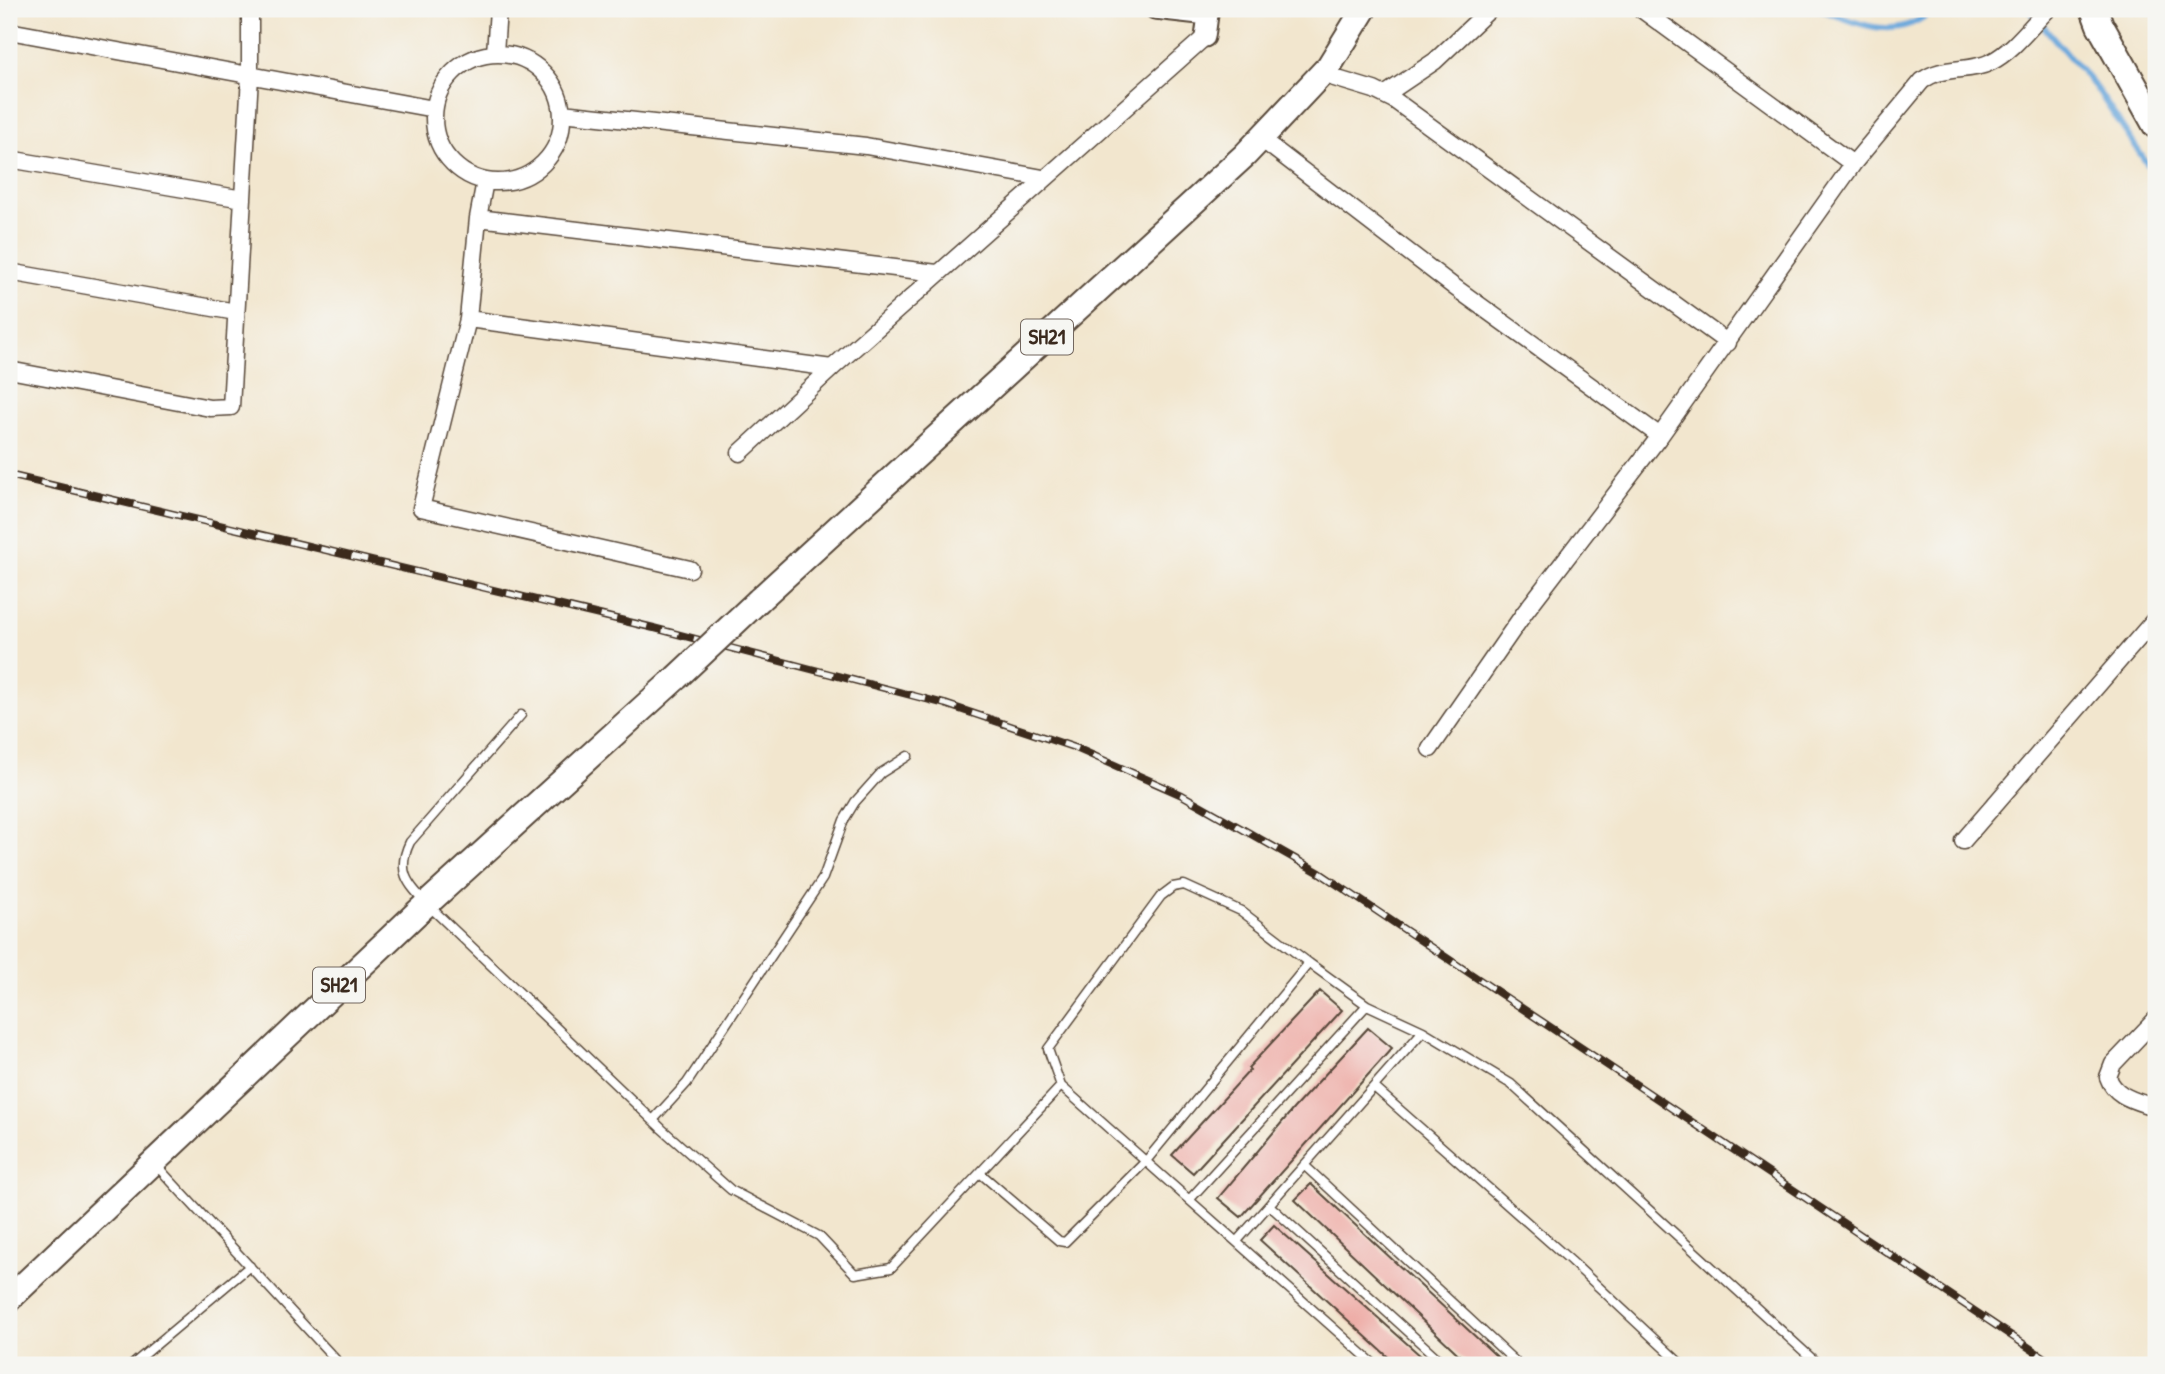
<svg xmlns="http://www.w3.org/2000/svg" width="2165" height="1374" viewBox="0 0 2165 1374" font-family="'Patrick Hand',sans-serif">
<style>
.lines{fill:none;stroke-linecap:round;stroke-linejoin:round}
.stream{stroke:#6aa7db;stroke-width:6}
.building{fill:#eeaea8}
.service-casing{stroke:#564638;stroke-width:11}
.minor-casing{stroke:#564638;stroke-width:19}
.tertiary-casing{stroke:#564638;stroke-width:23}
.primary-casing{stroke:#564638;stroke-width:28}
.trunk-casing{stroke:#564638;stroke-width:30}
.service{stroke:#fff;stroke-width:8}
.minor{stroke:#fff;stroke-width:16}
.tertiary{stroke:#fff;stroke-width:19}
.primary{stroke:#fff;stroke-width:24}
.trunk{stroke:#fff;stroke-width:26}
.rail-casing{stroke:#3b2a1e;stroke-width:8}
.rail{stroke:#f6f6f2;stroke-width:5;stroke-dasharray:16;stroke-linecap:butt}
.primary-bridge-casing{stroke:#564638;stroke-width:28;stroke-linecap:butt}
.primary-bridge{stroke:#fff;stroke-width:24}
.labels{text-anchor:middle;stroke-width:5;stroke-linejoin:round;paint-order:stroke}
.shield{fill:#f6f6f2;stroke:#73675e;stroke-width:2}
.shield-label{font-size:21px;font-weight:bold;fill:#3b2a1e}
</style>
<rect width="100%" height="100%" fill="#f6f6f2"/>
<filter id="ink" filterUnits="userSpaceOnUse"><feTurbulence type="fractalNoise" baseFrequency=".0143" numOctaves="2"/><feDisplacementMap in="SourceGraphic" scale="14" xChannelSelector="R" yChannelSelector="G"/><feConvolveMatrix kernelMatrix="1 2 1 2 8 2 1 2 1" color-interpolation-filters="sRGB"/></filter>
<filter id="wash" filterUnits="userSpaceOnUse"><feTurbulence type="fractalNoise" baseFrequency=".00686" numOctaves="4" result="noise"/><feDisplacementMap in="SourceGraphic" scale="28" xChannelSelector="R" yChannelSelector="G"/><feGaussianBlur stdDeviation="1.57" result="paint"/><feColorMatrix in="noise" values="0 0 0 0 0 0 0 0 0 0 0 0 0 0 0 0 0 1.4 0 .05"/><feComposite in="paint" operator="in"/></filter>
<g filter="url(#wash)">
<rect width="100%" height="100%" fill="#f2e6ce"/>
<g class="lines">
<path class="stream" d="M1818 9C1860 23 1895 44 1934 9
M2029 9 2096 88 2156 177"/>
</g>
<g id="blocks">
<path class="building" d="M1320 991 1342 1010 1193 1173 1172 1155 1250 1070 1248 1068Z
M1368 1028 1392 1048 1241 1217 1218 1198 1294 1108Z
M1311 1184 1506 1365H1470L1295 1200Z
M1274 1225 1431 1365H1397L1260 1240Z"/>
</g>
</g>
<g filter="url(#ink)">
<use href="#blocks" fill-opacity="0" stroke="#564638" stroke-width="2"/>
<g class="lines">
<defs>
<path id="service" d="M521 715 410 842C396 871 407 883 427 904L662 1129 731 1190 819 1236 855 1274 891 1268 1061 1086 1375 1365
M1061 1086 1048 1049 1161 896 1173 887 1184 885 1241 911 1309 963
M1374 1087 1571 1261 1682 1365
M653 1120 687 1083 823 878 844 820 855 802 881 773 908 756
M156 1165 337 1361
M1304 1165 1519 1365
M980 1173 1059 1241 1065 1242 1146 1161 1309 963 1367 1005
M1190 1199 1367 1005 1423 1031
M1269 1205 1445 1365
M1237 1241 1423 1031 1511 1084 1819 1365
M132 1365 250 1266"/>
<path id="minor" d="M1641 9 1853 164
M9 31 434 109
M495 53 498 9
M434 118a64 64 0 1 1 128 0a64 64 0 1 1-128 0Z
M1321 74 1374 90 1394 100 1728 343
M1386 94 1435 61 1490 9
M562 113 866 146 1043 178
M1260 138 1453 286 1660 436
M9 159 243 199
M485 181 478 218 468 319 421 508 690 569
M478 218 937 273
M9 272 236 312
M468 319 832 368 1205 37
M9 370 210 408 231 407 250 76V9
M740 453 832 368
M1430 749 1525 612 1660 436 1853 164 1922 81C1942 65 1969 73 1991 62 2013 51 2031 26 2048 9
M1963 841 2156 618
M2156 1019 2113 1064 2108 1077C2115 1098 2138 1101 2156 1108"/>
<path id="tertiary" d="M1155 9 1208 15 1205 37"/>
<path id="primary" d="M759 600 1245 155 1329 66 1364 9
M9 1299 420 910 676 678"/>
<path id="trunk" d="M2094 9 2100 25 2156 125"/>
</defs>
<use href="#service" class="service-casing"/>
<use href="#minor" class="minor-casing"/>
<use href="#tertiary" class="tertiary-casing"/>
<use href="#primary" class="primary-casing"/>
<use href="#trunk" class="trunk-casing"/>
<use href="#service" class="service"/>
<use href="#minor" class="minor"/>
<use href="#tertiary" class="tertiary"/>
<use href="#primary" class="primary"/>
<use href="#trunk" class="trunk"/>
<defs>
<path id="rail" d="M9 475 654 628 945 704 1076 748 1182 795 1320 873 2055 1365"/>
</defs>
<use href="#rail" class="rail-casing"/>
<use href="#rail" class="rail"/>
<defs>
<path id="primary-bridge" d="M676 678 759 600"/>
</defs>
<use href="#primary-bridge" class="primary-bridge-casing"/>
<use href="#primary-bridge" class="primary-bridge"/>
</g>
</g>
<g class="labels">
<g class="shield">
<rect x="1021" y="319.5" width="52" height="35" rx="5"/>
<rect x="313" y="967.5" width="52" height="35" rx="5"/>
</g>
<g class="shield-label">
<text x="1047" y="344">SH21</text>
<text x="339" y="992">SH21</text>
</g>
</g>
<rect width="2165" height="1374" fill="none" stroke="#f6f6f2" stroke-width="35"/>
</svg>
